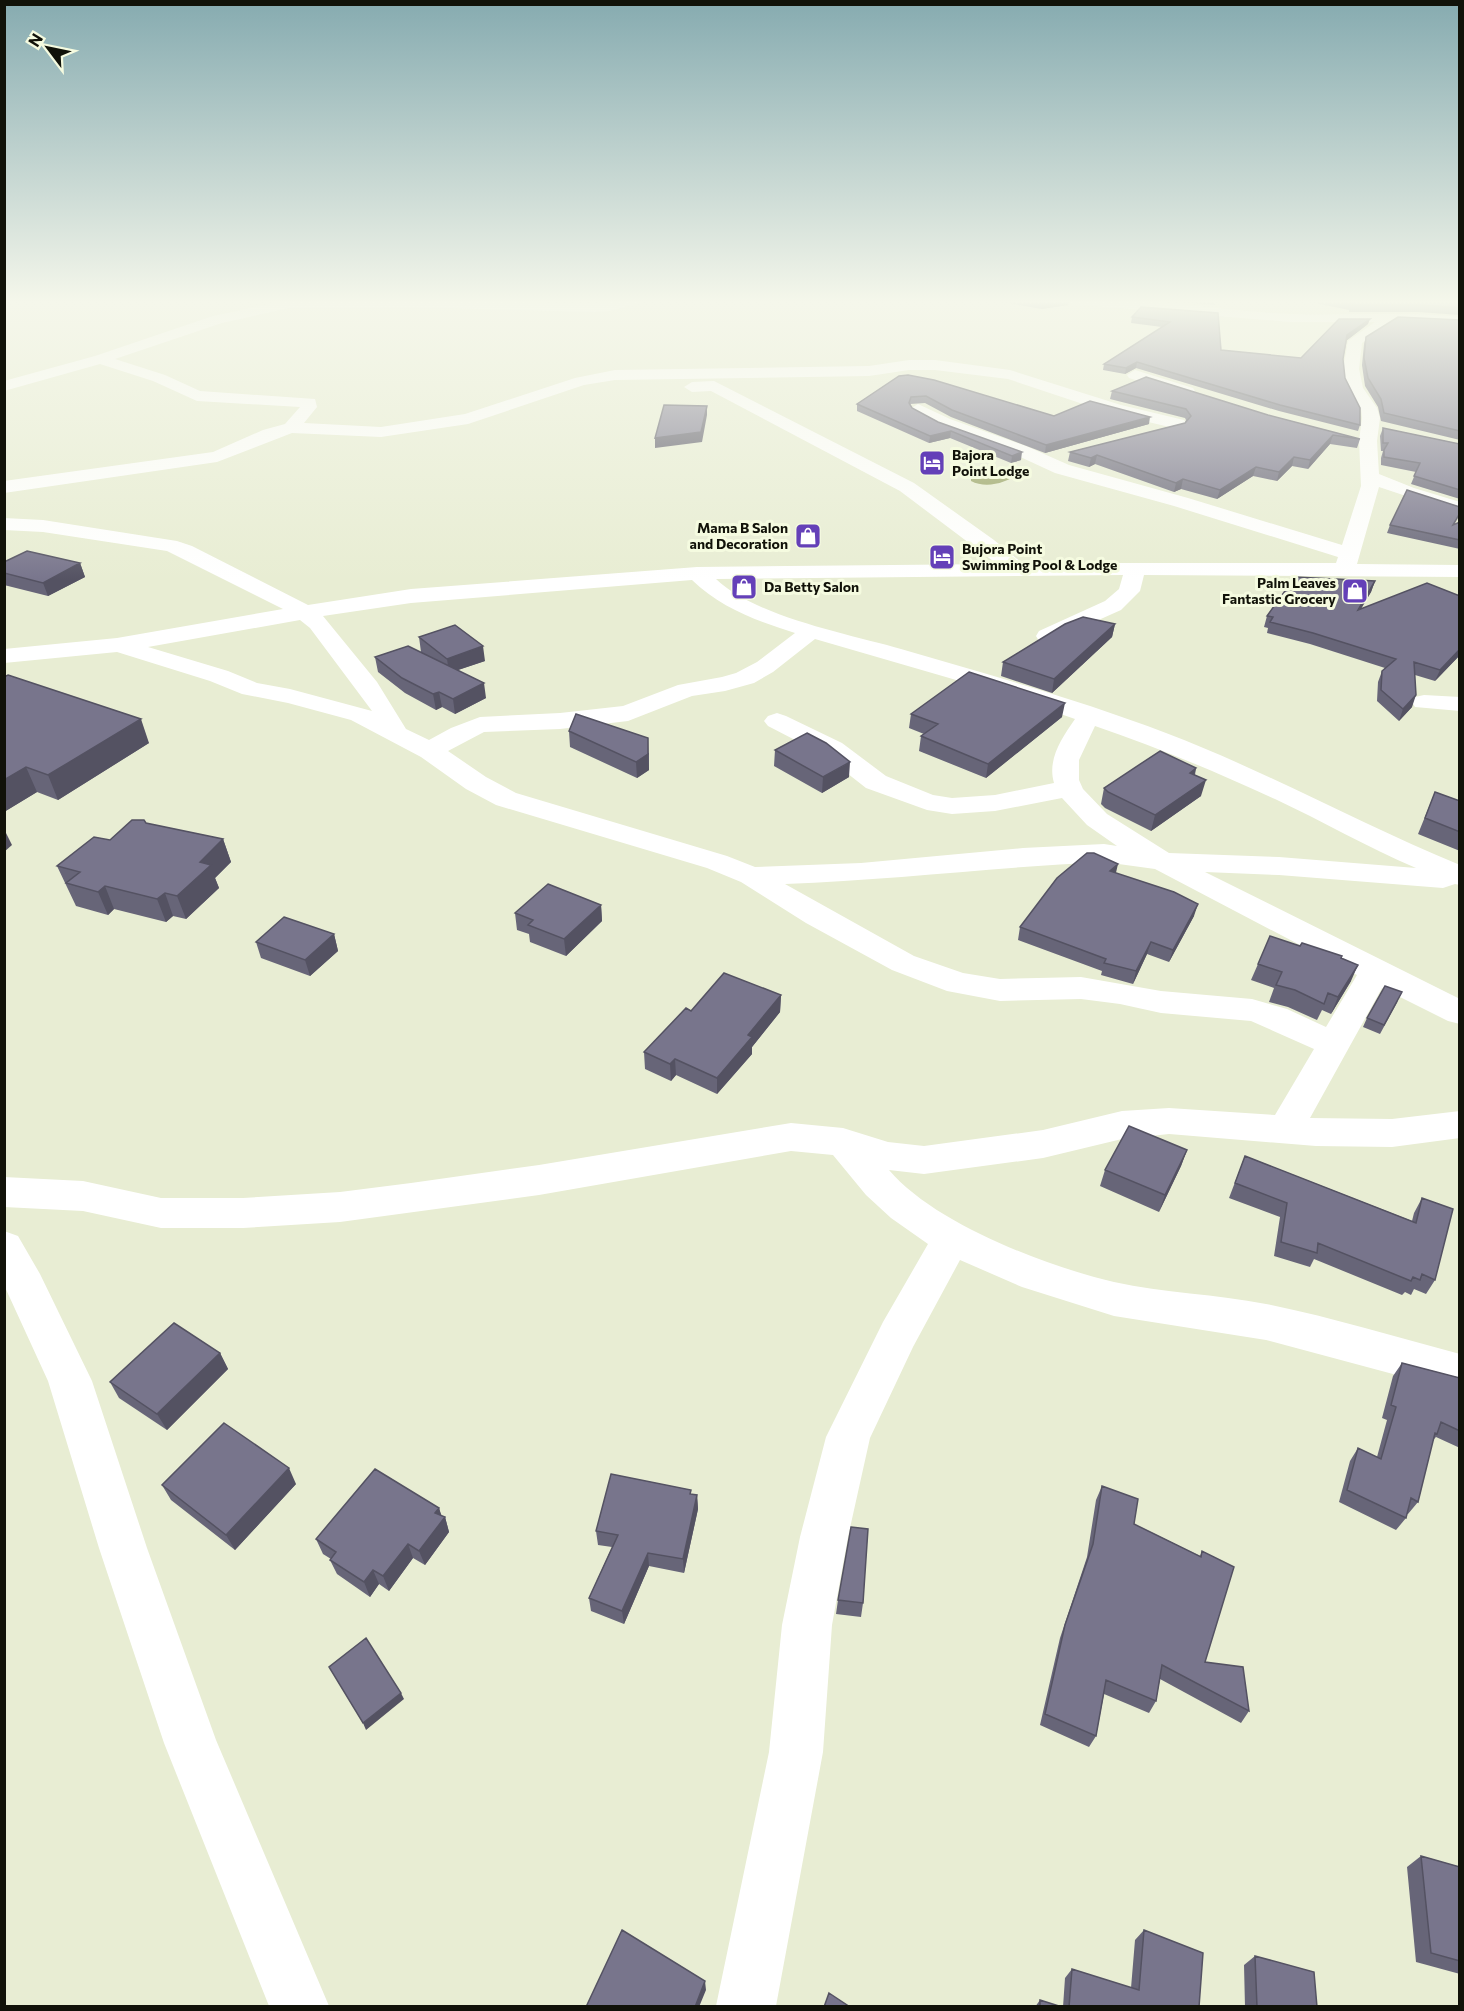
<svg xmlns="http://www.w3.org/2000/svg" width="1464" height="2011" viewBox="0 0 1464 2011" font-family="Commissioner,sans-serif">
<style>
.water{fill:#939e5d}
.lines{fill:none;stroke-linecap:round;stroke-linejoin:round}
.minor{fill:#fff;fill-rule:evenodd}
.wall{fill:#676578}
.shaded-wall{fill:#545262}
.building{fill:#78758c;stroke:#545262;stroke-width:1.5}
.labels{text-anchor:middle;stroke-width:6;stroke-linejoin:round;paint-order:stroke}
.far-poi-label{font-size:14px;font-weight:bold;fill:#111209;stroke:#f5fbe0;text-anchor:start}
</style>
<rect width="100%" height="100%" fill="#e8edd3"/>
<path class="water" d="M1001 468 1019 473C1007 483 986 489 971 481V475L989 474 990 471Z"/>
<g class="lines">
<path class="minor" d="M289 300H439L594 304 619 300H639L637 303 610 311 594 312 409 307 289 308 222 323 115 359 165 375 200 391 315 399 317 407 304 423 381 427 465 414 575 378 615 370 869 366 909 360H935L1010 370 1121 405 1184 420 1187 424 1184 428 1178 429 1110 413 1008 379 935 370H909L869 376 615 380 584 385 468 424 381 437 292 433 217 462 4 493V481L213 452 263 430 285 424 300 407 197 401 153 381 100 364 4 391V381L95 356 213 316Z
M1063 300C1138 294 1215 311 1291 314 1347 316 1403 311 1460 317V325L1395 322 1362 343 1359 369 1363 388 1377 408 1380 418 1377 441 1379 474 1414 488 1460 502V514L1379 487 1357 564 1460 565V577L1144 575 1140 591 1121 610 1047 643 1039 641 1036 636 1039 631 1105 601 1119 589 1123 575 716 579C756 617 848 634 901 649 990 675 1080 700 1166 733 1266 771 1360 824 1460 865V885L1455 884 1443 888 1279 875 1205 872 1460 999V1024L1448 1021 1382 988 1310 1118 1392 1119 1460 1111V1138L1392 1147 1316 1146 1169 1134 1122 1139 1043 1158 924 1174 889 1170C935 1224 1046 1266 1114 1282 1164 1293 1216 1294 1266 1304 1331 1317 1395 1337 1460 1354V1392L1266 1340 1114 1316 1022 1287 960 1260 913 1347 870 1438 848 1537 832 1625 823 1752 776 2006H716L769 1752 782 1625 800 1537 826 1437 883 1322 928 1244 891 1218 866 1195 833 1155 791 1151 539 1195 340 1222 243 1228H161L83 1211 4 1207V1177L83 1181 161 1198H243L340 1192 411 1183 539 1165 791 1123 843 1128 888 1142 924 1146 1043 1130 1122 1111 1169 1108 1275 1115 1314 1049 1251 1021 1161 1013 1120 1004 1081 999 1000 1001 947 991 892 970 806 923 741 882 707 868 496 805 466 789 421 757 351 720 288 703 242 694 210 681 117 652 4 663V649L117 638 283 609 167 551 43 532 4 530V518L43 520 177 541 192 546 308 605 411 589 697 567 997 564 900 491 711 391 692 392 684 387 692 382 714 381 914 483 994 540 1022 563H1336L1338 557 1174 506 1055 473 1014 454 938 427 910 409 918 404 950 419 1026 446 1069 465 1188 498 1342 545 1361 486 1359 441 1362 418 1361 408 1347 388 1343 369 1348 341 1375 322H1290L1070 304ZM692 580C721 608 757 621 795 633L757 662 736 673 722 677 678 685 623 706 560 713 480 717 451 728 429 740 406 729 377 682 323 616 411 603ZM300 620 310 628 372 711 290 689 257 683 228 671 148 647ZM815 639 994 691 1075 719C1062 738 1047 759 1054 783L995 795 952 798 933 795 886 776 842 743 786 716 777 713 768 716 764 721 768 726 824 755 866 788 927 810 952 814 995 811 1062 798 1087 825 1117 846 1104 844 1023 848 861 863 755 867 727 856 516 793 486 777 448 751 484 732 560 729 628 721 692 696 725 691 754 683 773 672ZM1095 726C1157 747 1216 772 1275 799 1322 821 1367 847 1416 868L1279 857 1169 853 1107 814 1083 789 1079 780V760ZM1104 862 1155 869 1357 975 1326 1027 1287 1009 1252 999 1161 991 1081 977 1000 979 963 973 914 956 785 884C892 880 997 867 1104 862Z
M1135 370 1193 388 1195 391 1187 396 1129 378 1127 375Z
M1424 695 1460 697V711L1415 707 1412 702 1415 697Z
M4 1231 18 1236 40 1274 92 1381 147 1548 216 1740 329 2006H269L164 1743 99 1548 48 1381 4 1285Z"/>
</g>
<path class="wall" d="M992 300H1069L1068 305 1041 309Z
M1157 300H1216L1215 305Z
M1300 300H1460V315L1418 312H1349V310Z
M1141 307 1221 350 1301 358 1368 324 1347 340 1343 359 1345 378 1360 425 1358 431 1279 411 1136 368 1125 374 1103 370 1104 364 1162 327 1131 323 1132 317Z
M1460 320V440L1381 421 1378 407 1365 386 1362 365 1364 344 1366 337Z
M899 376 1054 416 1149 424 1045 453 951 417 925 403 910 404 912 408 938 422 1021 460 1011 463 950 438 929 443 857 411V404Z
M1112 391 1268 415 1360 439 1357 448 1330 444 1308 469 1292 466 1277 481 1253 476 1217 499 1181 489 1174 492 1095 464 1089 467 1068 461 1070 452 1185 423 1186 420 1185 418 1110 399Z
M1383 428 1460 444V499L1411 484 1416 472 1381 465V458L1383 451H1381L1380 436Z
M1460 522V549L1387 533 1390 525 1455 524Z
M4 562 80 563 85 577 48 596 4 585Z
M1375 581 1371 592 1361 608 1460 655 1435 681 1415 675 1412 707 1399 721 1377 701 1378 682 1382 671 1385 668 1310 644 1267 633 1268 628 1264 627 1267 616Z
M1115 624 1112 637 1052 693 1001 676 1003 662Z
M419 637 485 661 458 670 486 698 455 714 442 707 436 710 405 693 378 672 375 657 421 652Z
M4 677 149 743 58 800 37 792 4 812Z
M911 714 1062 717 986 778 919 751 921 736 924 734 909 728Z
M569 731 649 753V770L637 778 570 747Z
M775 750 849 777 822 793 774 766Z
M1196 768 1195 775 1201 796 1151 831 1105 808 1101 804 1104 788Z
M1435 792 1460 801V851L1418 834Z
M146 823 223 839 231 862 215 878 219 888 186 919 173 916 166 922 114 909 108 915 76 906 57 866Z
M1116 873 1194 916 1169 962 1147 954 1133 984 1101 975 1102 971 1018 940 1020 927Z
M601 905 602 921 566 956 530 942 529 934 517 930 515 913Z
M334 934 338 951 310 976 261 958 256 942Z
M1300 946 1341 958 1351 981 1331 1014 1322 1010 1317 1020 1288 1007 1269 1002 1274 988 1251 980 1258 964Z
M781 995 780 1012 752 1047V1054L717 1094 676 1075 671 1081 645 1069 644 1052 691 1011Z
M1398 1001 1380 1034 1363 1027 1367 1018Z
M1187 1150 1181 1166 1159 1212 1100 1186 1105 1170Z
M1245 1156 1412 1221 1414 1213 1422 1198 1435 1280 1426 1294 1414 1289 1411 1295 1405 1292 1402 1295 1314 1259 1310 1267 1274 1256 1280 1217 1229 1198Z
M220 1353 228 1369 167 1430 119 1398 110 1382Z
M1402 1363 1460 1378V1448L1436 1437 1433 1440 1418 1502 1408 1514H1407L1406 1518 1396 1530 1339 1502 1350 1461 1358 1448 1377 1457 1387 1420 1382 1418 1393 1376Z
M296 1484 235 1550 171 1500 162 1485Z
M1102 1486 1134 1524 1200 1556 1202 1551 1205 1662 1249 1711 1241 1723 1160 1679 1156 1701 1149 1713 1104 1694 1096 1736 1089 1747 1040 1725 1060 1638 1087 1557 1096 1500Z
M692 1494 697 1495 698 1509 684 1573 649 1566 624 1624 591 1611 589 1598 612 1547 598 1545 596 1531Z
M439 1508 441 1516 445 1517 449 1532 425 1565 413 1558 389 1591 379 1584 370 1597 337 1574 330 1560 331 1559 323 1554 316 1539Z
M838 1600 863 1603 861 1617 836 1614Z
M1421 1856 1460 1867V1974L1416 1962 1407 1867Z
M1144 1930 1199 2007H1063L1065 1978 1072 1969 1131 1988 1135 1940Z
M1255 1956 1317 2007H1245L1244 1965Z
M1040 2000 1062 2007H1035Z"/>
<path class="shaded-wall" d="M1061 300H1069L1068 305 1041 309 1042 302Z
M1370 319 1368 324 1346 341 1347 335Z
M1137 362 1136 368 1125 374 1126 368Z
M707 406V415L702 442 655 448V438Z
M1150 417 1149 424 1045 453 1046 445Z
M951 431 950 438 929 443 930 436Z
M1333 435 1330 444 1308 469 1310 460Z
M1022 452 1021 460 1011 463 1012 456Z
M1097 455 1095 464 1089 467 1091 458Z
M1294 457 1292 466 1277 481 1279 472Z
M1256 467 1253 476 1217 499 1220 490Z
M1183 479 1181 489 1174 492 1176 483Z
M80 563 85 577 48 596 43 583Z
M1375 581 1371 592 1354 621 1358 610Z
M1115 624 1112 637 1052 693 1054 679Z
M483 646 485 661 449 673 447 659Z
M1460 649V655L1435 681 1440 670Z
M484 683 486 698 455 714 453 699Z
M439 692 442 707 436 710 433 694Z
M1416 695 1412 707 1399 721 1403 709Z
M1065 703 1062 717 986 778 988 764Z
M141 719 149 743 58 800 48 775Z
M648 738 649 770 637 778 636 762Z
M850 762 849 777 822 793 823 777Z
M26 767 37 792 4 812V780Z
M1196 768 1192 784 1190 773Z
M1206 780 1201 796 1151 831 1155 815Z
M4 829 12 845 4 852Z
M223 839 231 862 215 878 219 888 186 919 177 896 200 862Z
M1118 864 1115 877 1110 871Z
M105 886 114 909 108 915 98 892Z
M165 893 173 916 166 922 157 899Z
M1198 904 1194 916 1169 962 1173 950Z
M601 905 602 921 566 956 564 939Z
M334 934 338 951 310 976 305 960Z
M1151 942 1147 954 1133 984 1136 971Z
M1358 965 1351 981 1331 1014 1338 997Z
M781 995 780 1012 752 1047V1054L717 1094V1078L748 1035Z
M675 1059 676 1075 671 1081 670 1064Z
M1187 1150 1181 1166 1159 1212 1165 1195Z
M220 1353 228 1369 167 1430 157 1414Z
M289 1468 296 1484 235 1550 226 1535Z
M697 1495 698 1509 684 1573 683 1559Z
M439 1508 443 1520 445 1517 449 1532 425 1565 419 1551 435 1513Z
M408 1544 413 1558 389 1591 383 1576Z
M648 1553 649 1566 624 1624 622 1611Z
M373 1570 379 1584 370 1597 364 1582Z
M401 1693 404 1699 366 1730 363 1723Z
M705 1981 706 1990 699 2007H695Z"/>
<path class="building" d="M1028 300H1061L1042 302Z
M1334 300H1460V308L1420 305H1351L1352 303Z
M1141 307 1218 313 1221 350 1301 358 1339 319H1370L1347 335 1343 359 1345 378 1360 408V425L1280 405 1137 362 1126 368 1104 364 1170 322 1132 317Z
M1398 317 1460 320V431L1384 413 1381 399 1368 378 1364 358 1366 337Z
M908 375 934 380 1054 416 1090 401 1150 417 1046 445 952 410 926 396 911 397 909 403 912 408 938 422 1022 452 1012 456 951 431 930 436 857 404 899 376Z
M1146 377 1268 415 1360 439 1333 435 1310 460 1294 457 1279 472 1256 467 1220 490 1183 479 1176 483 1097 455 1091 458 1070 452 1185 423 1191 416 1186 409 1112 391Z
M664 405 707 406 701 432 655 438Z
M1383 428 1460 444V490L1414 476 1420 463 1384 457V450L1388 443H1383Z
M1407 490 1460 507V513L1453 525 1460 522V540L1390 525Z
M27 551 80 563 43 583 4 573V562Z
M1295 577 1375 581 1358 610 1427 583 1460 596V649L1440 670 1414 662 1416 695 1403 709 1381 690 1382 671 1396 659 1313 633 1270 622 1273 617 1267 616Z
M1083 617 1115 624 1054 679 1003 662 1065 624Z
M455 625 483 646 447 659 419 637Z
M408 646 484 683 453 699 439 692 433 694 402 678 375 657Z
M969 672 1065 703 988 764 921 736 938 724 911 714Z
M8 675 141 719 48 775 26 767 4 780V677Z
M576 714 648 738V754L636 762 569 731Z
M807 733 826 743 850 762 823 777 775 750Z
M1160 751 1196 768 1190 773 1206 780 1155 815 1108 792 1104 788Z
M1435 792 1460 801V832L1425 818Z
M132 820H144L146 823 223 839 200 862 211 865 177 896 165 893 157 899 105 886 98 892 66 883 80 872 57 866 94 837 110 840Z
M1087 853H1094L1118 864 1110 871 1174 892 1198 904 1173 950 1151 942 1136 971 1104 963 1106 959 1020 927 1057 878Z
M548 884 601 905 564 939 528 925 533 920 515 913Z
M284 917 334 934 305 960 256 942Z
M1270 936 1300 946 1302 943 1342 956 1341 958 1358 965 1338 997 1328 993 1324 1004 1295 990 1276 985 1282 972 1258 964Z
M724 973 781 995 748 1035 752 1037 717 1078 675 1059 670 1064 644 1052 686 1008 691 1011Z
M1385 986 1402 992 1384 1025 1367 1018Z
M1129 1126 1187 1150 1165 1195 1105 1170Z
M1245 1156 1416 1223 1422 1198 1453 1209 1435 1280 1422 1274 1420 1280 1413 1277 1411 1281 1318 1243 1317 1253 1281 1242 1287 1203 1235 1183Z
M174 1323 220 1353 157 1414 110 1382Z
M1402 1363 1460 1378V1431L1441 1422 1437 1434 1435 1433 1418 1502 1411 1498 1406 1518 1347 1490 1358 1448 1381 1459 1396 1407 1391 1405Z
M224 1423 289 1468 226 1535 162 1485Z
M375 1469 439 1508 435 1513 445 1517 419 1551 408 1544 383 1576 373 1570 364 1582 330 1560 336 1552 316 1539Z
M611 1474 691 1490 690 1494 697 1495 683 1559 648 1553 622 1611 589 1598 618 1535 596 1531Z
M1102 1486 1138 1499 1134 1524 1201 1557 1202 1551 1234 1567 1205 1662 1243 1667 1249 1711 1162 1665 1156 1701 1106 1680 1096 1736 1045 1714 1065 1625 1093 1544Z
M851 1527 868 1529 863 1603 838 1600Z
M366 1638 401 1693 363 1723 329 1667Z
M1421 1856 1460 1867V1961L1431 1953Z
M622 1930 705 1981 695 2007H586Z
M1144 1930 1203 1953 1199 2007H1069L1072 1969 1139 1990Z
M1255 1956 1314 1972 1317 2007H1257Z
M829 1993 850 2007H824Z
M1040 2000 1062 2007H1040Z"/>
<linearGradient id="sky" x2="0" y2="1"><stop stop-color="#86abb0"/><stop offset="0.52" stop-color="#f5f7eb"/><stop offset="1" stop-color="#f5f7eb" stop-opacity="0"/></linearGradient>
<rect width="1464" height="581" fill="url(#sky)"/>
<defs>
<symbol id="hotel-square" viewBox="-11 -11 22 22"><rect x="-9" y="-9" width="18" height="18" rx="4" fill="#6440b8" stroke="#f5fbe0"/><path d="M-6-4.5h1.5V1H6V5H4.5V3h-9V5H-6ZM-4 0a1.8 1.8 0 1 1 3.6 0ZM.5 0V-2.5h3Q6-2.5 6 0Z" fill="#fff"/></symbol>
<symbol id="shop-square" viewBox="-11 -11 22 22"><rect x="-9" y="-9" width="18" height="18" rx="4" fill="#6440b8" stroke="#f5fbe0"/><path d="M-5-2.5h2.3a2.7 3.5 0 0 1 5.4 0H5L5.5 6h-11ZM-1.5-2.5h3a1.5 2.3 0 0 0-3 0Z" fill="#fff"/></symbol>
</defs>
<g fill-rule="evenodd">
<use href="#hotel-square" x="917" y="448" width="30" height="30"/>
<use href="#shop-square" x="793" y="521" width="30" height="30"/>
<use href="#hotel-square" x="927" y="542" width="30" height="30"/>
<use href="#shop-square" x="729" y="572" width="30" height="30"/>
<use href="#shop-square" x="1340" y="576" width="30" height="30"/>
</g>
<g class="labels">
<g class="far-poi-label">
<text x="952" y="460">Bajora<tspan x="952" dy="16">Point Lodge</tspan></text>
<text x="788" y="533" text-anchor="end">Mama B Salon<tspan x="788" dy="16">and Decoration</tspan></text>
<text x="962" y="554">Bujora Point<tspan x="962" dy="16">Swimming Pool &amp; Lodge</tspan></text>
<text x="1336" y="588" text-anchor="end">Palm Leaves<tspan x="1336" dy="16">Fantastic Grocery</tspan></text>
<text x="764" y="592">Da Betty Salon</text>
</g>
</g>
<rect width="1464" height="2011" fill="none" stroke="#111209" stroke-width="12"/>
<g transform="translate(48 48) rotate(302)" stroke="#f5fbe0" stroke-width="4.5" paint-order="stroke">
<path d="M0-4.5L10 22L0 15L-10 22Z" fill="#111209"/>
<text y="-9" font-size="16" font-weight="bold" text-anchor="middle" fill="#111209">N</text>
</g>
</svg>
